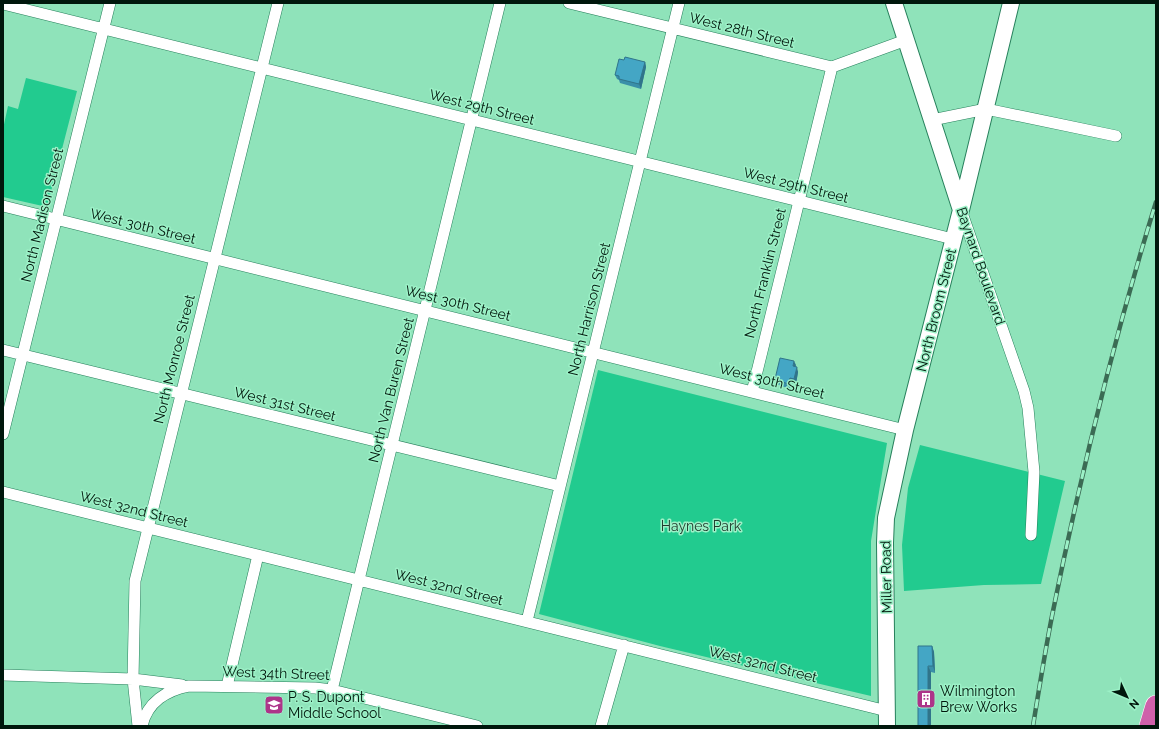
<svg xmlns="http://www.w3.org/2000/svg" width="1159" height="729" viewBox="0 0 1159 729" font-family="Raleway,sans-serif">
<style>
.green{fill:#22cb8f}
.lines{fill:none;stroke-linecap:round;stroke-linejoin:round}
.street-casing{stroke:#27805c;stroke-width:12}
.secondary-casing{stroke:#27805c;stroke-width:18}
.highway-casing{stroke:#fff;stroke-width:22}
.street{stroke:#fff;stroke-width:11}
.secondary{stroke:#fff;stroke-width:16}
.highway{stroke:#cf61aa;stroke-width:21}
.rail-casing{stroke:#3b6b54;stroke-width:4.5}
.rail{stroke:#9cf1c7;stroke-width:3;stroke-dasharray:9;stroke-linecap:butt}
.wall{fill:#3a8fa9}
.shaded-wall{fill:#30748a}
.building{fill:#44a6c5;stroke:#30748a}
.labels{text-anchor:middle;stroke-width:3;stroke-linejoin:round;paint-order:stroke}
.street-label{font-size:14px;fill:#00170c;stroke:#9cf1c7}
.park-label{font-size:14px;fill:#1f392c;stroke:#9cf1c7}
.poi-label{font-size:14px;fill:#00170c;stroke:#9cf1c7;text-anchor:start}
</style>
<rect width="100%" height="100%" fill="#8fe3ba"/>
<path class="green" d="M26 78 77 91 47 207 3 197V129L8 106 18 109Z
M598 370 887 443 871 541V696L660 646 539 614Z
M920 445 1065 481 1041 584 984 585 904 591 902 545 908 488Z"/>
<g class="lines">
<defs>
<path id="street" d="M569 3 832 67 906 40
M3 4 953 239
M932 120 986 109 1116 136
M3 206 905 430
M961 210 1024 391 1028 408 1034 472 1031 535
M3 350 560 486
M752 392 832 67
M3 434 110 3
M3 492 887 711
M527 621 679 3
M3 675 133 679 182 685
M227 686 258 555
M332 690 500 3
M138 726 133 679 135 581 278 3
M142 726C147 702 167 690 189 686L315 688 332 690 477 726
M601 726 624 645"/>
<path id="secondary" d="M894 3 961 210
M887 726 885 543 886 518 905 430 961 210 1011 3"/>
<path id="highway" d="M1150 726 1156 706"/>
</defs>
<use href="#street" class="street-casing"/>
<use href="#secondary" class="secondary-casing"/>
<use href="#highway" class="highway-casing"/>
<use href="#street" class="street"/>
<use href="#secondary" class="secondary"/>
<use href="#highway" class="highway"/>
<defs>
<path id="rail" d="M1033 726C1039 689 1045 652 1052 616 1080 477 1114 338 1156 202"/>
</defs>
<use href="#rail" class="rail-casing"/>
<use href="#rail" class="rail"/>
</g>
<path class="wall" d="M624 60 645 62 646 67 641 89 620 83 619 80 617 79 615 75Z
M796 365 795 367 798 372 796 384 791 383 790 389 776 384 775 379Z
M932 646 934 652 935 673 931 672V726H918Z"/>
<path class="shaded-wall" d="M645 62 646 67 641 89 639 84Z
M794 361 796 365 794 371 793 366Z
M797 367 798 372 796 384 794 379Z
M790 378 791 383 790 389 788 384Z
M932 646 934 652 935 673 933 666Z
M928 666 931 672V726H928Z"/>
<path class="building" d="M625 57 645 62 639 84 619 79V76L615 75 619 59 624 60Z
M780 358 794 361 793 366 797 367 794 379 790 378 788 384 775 379Z
M918 646H932L933 666H928V726H918Z"/>
<defs>
<symbol id="building-square" viewBox="-11 -11 22 22"><rect x="-9" y="-9" width="18" height="18" rx="4" fill="#ad3489" stroke="#9cf1c7"/><path d="M-4-6H4V6H1V3H-1V6H-4ZM-2.5-4.3h1.7v1.8h-1.7ZM.8-4.3h1.7v1.8H.8ZM-2.5-1h1.7V.8h-1.7ZM.8-1h1.7V.8H.8Z" fill="#fff"/></symbol>
<symbol id="school-square" viewBox="-11 -11 22 22"><rect x="-9" y="-9" width="18" height="18" rx="4" fill="#ad3489" stroke="#9cf1c7"/><path d="M0-5L7-2L0 1L-7-2ZM-4 1L0 2.5L4 1V4Q0 6-4 4Z" fill="#fff"/></symbol>
</defs>
<g fill-rule="evenodd">
<use href="#building-square" x="915" y="688" width="22" height="22"/>
<use href="#school-square" x="263" y="694" width="22" height="22"/>
</g>
<g class="labels">
<g class="street-label">
<text transform="translate(742 30) rotate(14)" y="5">West 28th Street</text>
<text transform="translate(482 107) rotate(14)" y="5">West 29th Street</text>
<text transform="translate(796 185) rotate(14)" y="5">West 29th Street</text>
<text transform="translate(42 215) rotate(-76)" y="5">North Madison Street</text>
<text transform="translate(143 226) rotate(14)" y="5">West 30th Street</text>
<text transform="translate(981 266) rotate(71)" y="5">Baynard Boulevard</text>
<text transform="translate(765 273) rotate(-76)" y="5">North Franklin Street</text>
<text transform="translate(458 303) rotate(14)" y="5">West 30th Street</text>
<text transform="translate(589 309) rotate(-76)" y="5">North Harrison Street</text>
<text transform="translate(936 310) rotate(-76)" y="5">North Broom Street</text>
<text transform="translate(174 359) rotate(-76)" y="5">North Monroe Street</text>
<text transform="translate(772 381) rotate(14)" y="5">West 30th Street</text>
<text transform="translate(391 390) rotate(-76)" y="5">North Van Buren Street</text>
<text transform="translate(285 404) rotate(14)" y="5">West 31st Street</text>
<text transform="translate(134 509) rotate(14)" y="5">West 32nd Street</text>
<text transform="translate(886 577) rotate(-91)" y="5">Miller Road</text>
<text transform="translate(449 587) rotate(14)" y="5">West 32nd Street</text>
<text transform="translate(763 664) rotate(14)" y="5">West 32nd Street</text>
<text transform="translate(276 673) rotate(2)" y="5">West 34th Street</text>
</g>
<g class="park-label">
<text x="701" y="531">Haynes Park</text>
</g>
<g class="poi-label">
<text x="940" y="696">Wilmington<tspan x="940" dy="16">Brew Works</tspan></text>
<text x="288" y="702">P. S. Dupont<tspan x="288" dy="16">Middle School</tspan></text>
</g>
</g>
<rect width="1159" height="729" fill="none" stroke="#00170c" stroke-width="8"/>
<g transform="translate(1127 697) rotate(134)" stroke="#9cf1c7" stroke-width="3" paint-order="stroke">
<path d="M0-3L7 15L0 10L-7 15Z" fill="#00170c"/>
<text y="-6" font-size="11" font-weight="bold" text-anchor="middle" fill="#00170c">N</text>
</g>
</svg>
